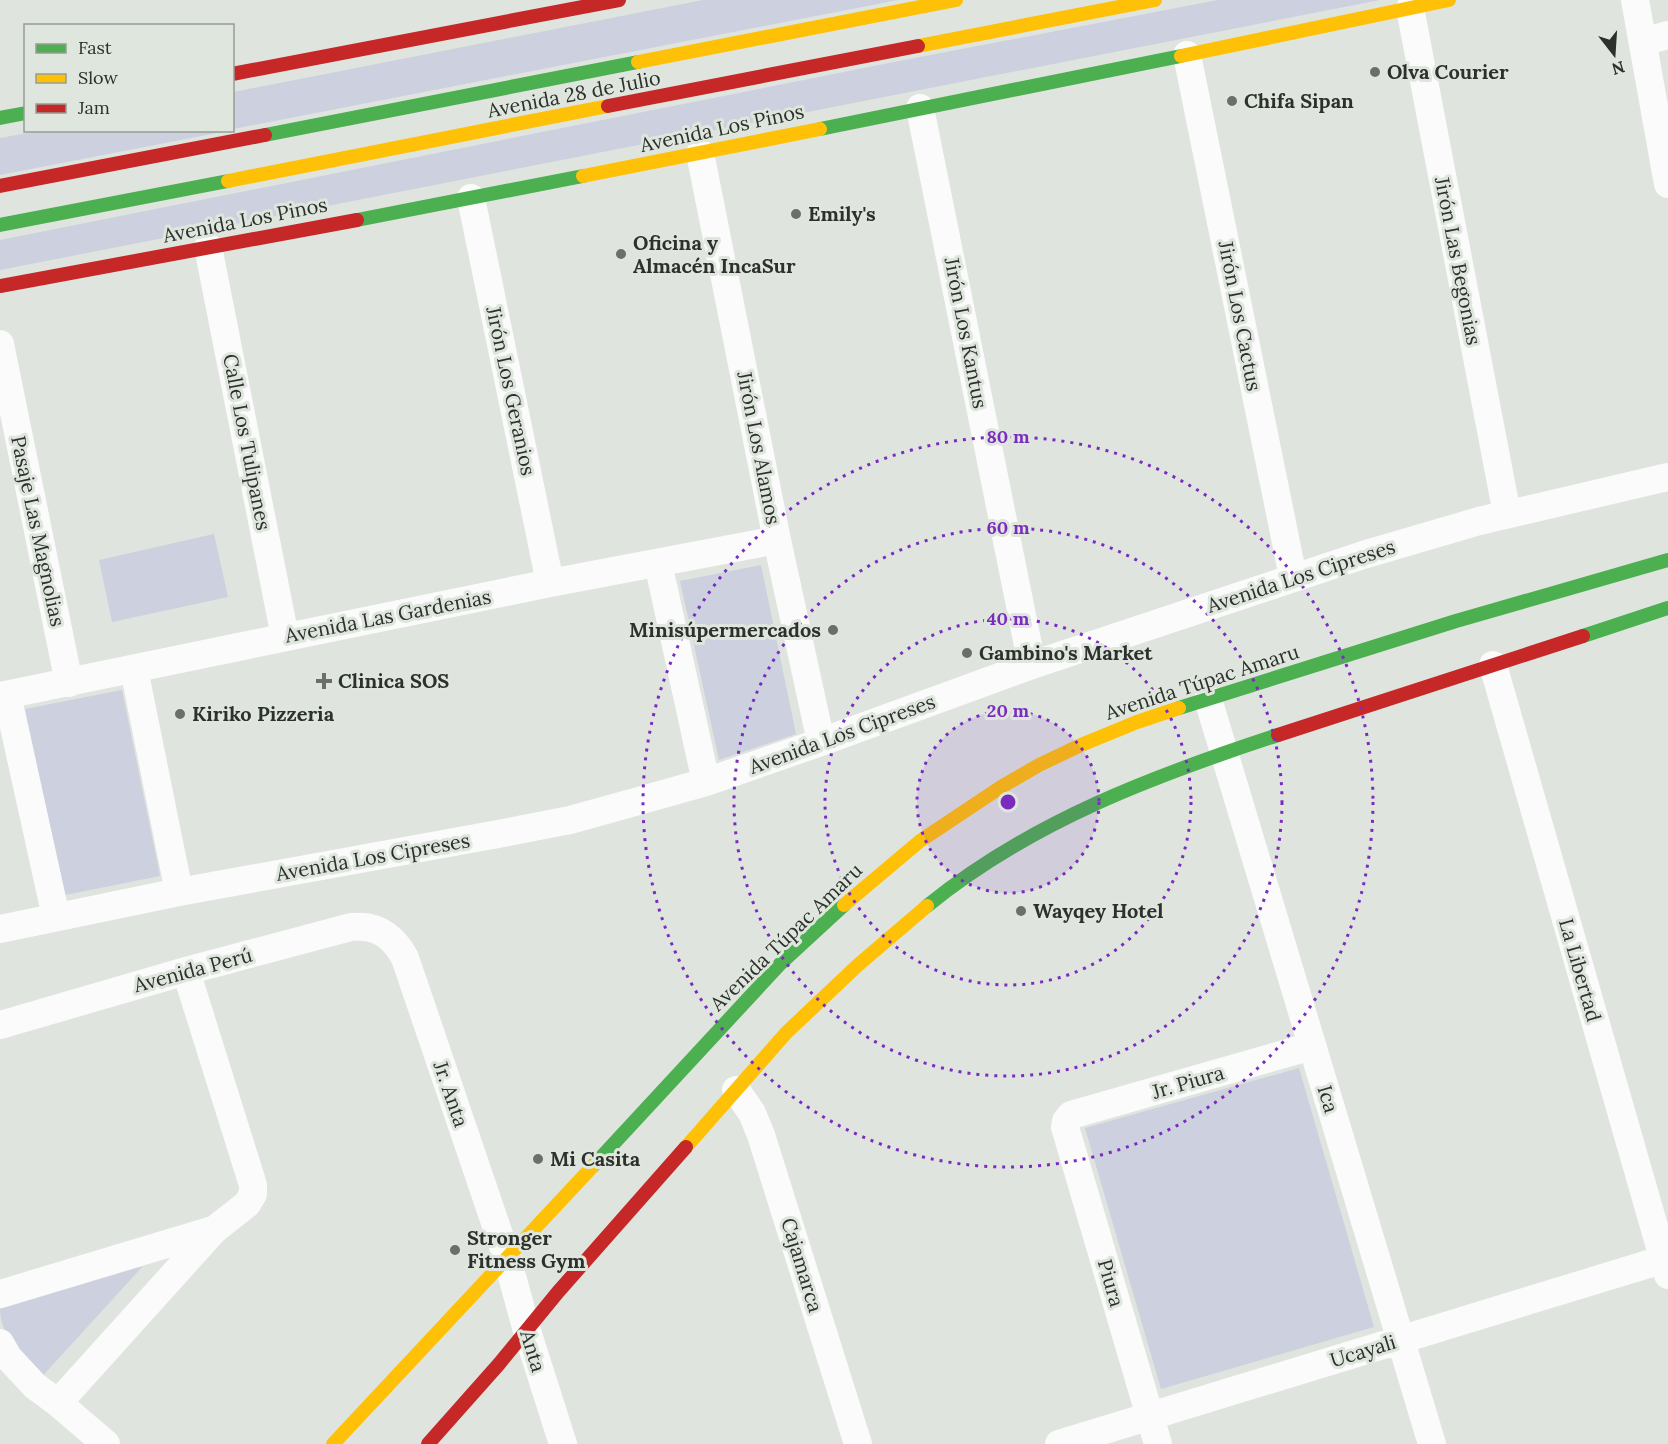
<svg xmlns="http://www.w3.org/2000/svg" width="1668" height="1444" viewBox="0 0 1668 1444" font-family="Lora,serif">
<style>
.green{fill:#cdd0de}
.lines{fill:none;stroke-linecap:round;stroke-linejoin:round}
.street{stroke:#fafbfa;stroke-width:28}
.fast{stroke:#4caf50;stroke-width:14}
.slow{stroke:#ffc107;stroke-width:14}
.jam{stroke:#c62828;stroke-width:14}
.ring{fill:none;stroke:#7b2cbf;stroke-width:3;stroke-dasharray:3 6}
.poi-dot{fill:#6b6f6b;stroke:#dee6dd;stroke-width:2}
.labels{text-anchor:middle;stroke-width:6;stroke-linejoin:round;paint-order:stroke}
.poi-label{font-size:20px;font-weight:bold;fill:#2d302c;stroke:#dee6dd;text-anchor:start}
.street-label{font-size:20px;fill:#2d302c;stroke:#dee6dd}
.centre{fill:#7b2cbf;stroke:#dee6dd;stroke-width:3}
.ring-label{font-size:18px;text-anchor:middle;font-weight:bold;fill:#7b2cbf;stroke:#dee6dd;stroke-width:6;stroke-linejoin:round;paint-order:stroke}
</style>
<rect width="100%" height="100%" fill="#dfe4df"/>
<path class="green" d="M703 0H898L233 129V92Z
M1218 0H1380L0 270V240L894 62Z
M38 131H227L0 175V138Z
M214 534 228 597 112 622 99 560Z
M761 565 796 734 719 760 680 581Z
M122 690 160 876 65 895 25 709Z
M1299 1068 1374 1327 1161 1389 1085 1128Z
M143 1266 38 1381C22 1363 0 1333 0 1309Z"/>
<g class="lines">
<path class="street" d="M1635 0 1668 184
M1410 8 1507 514
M1643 42 1668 35
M1187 55 1293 577
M920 108 1032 665
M700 153 777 540 821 742
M471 198 550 583
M208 247 285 637
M0 344 69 683
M658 563 706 782
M1493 665 1668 1275
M134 669 179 892
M7 695 56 917
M0 696 550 583 777 540
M1208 699 1432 1444
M0 929 179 892 498 834 570 820 635 802 706 782 821 742 1032 665 1363 555 1479 521 1668 477
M0 1025 186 971 351 927C357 927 364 926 370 928 386 931 398 945 405 958L507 1258 527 1331 563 1444
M736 1090 752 1113 761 1135 858 1444
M0 1294 213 1230
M0 1343 8 1357 35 1386 58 1403 106 1444
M58 1403 214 1230 247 1204 253 1194V1185L186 971
M1059 1444 1668 1258
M1158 1444 1065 1127 1066 1121 1071 1115 1312 1046"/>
<path class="fast" d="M0 118 26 113
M820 129 1181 56
M265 135 638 62
M357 220 583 176
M0 225 228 181
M1583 636 1668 608
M1179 708 1456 621 1668 560
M927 906C1030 822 1153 776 1278 735
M593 1166 781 963 844 905"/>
<path class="slow" d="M918 46 1155 0
M1181 56 1449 0
M638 62 956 0
M583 176 820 129
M228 181 608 106
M844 905 920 841 1001 787 1039 765 1081 745 1137 722 1179 708
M686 1147 786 1033 858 965 927 906
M333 1444 593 1166"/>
<path class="jam" d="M232 74 619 0
M608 106 918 46
M0 186 265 135
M0 286 357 220
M1278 735 1583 636
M428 1444 499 1364 558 1292 686 1147"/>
</g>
<circle cx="1008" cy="802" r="91" fill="#7b2cbf" fill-opacity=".12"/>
<g class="ring">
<circle cx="1008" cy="802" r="91"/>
<circle cx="1008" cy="802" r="183"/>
<circle cx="1008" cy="802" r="274"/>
<circle cx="1008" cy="802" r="365"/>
</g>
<g class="poi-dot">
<circle cx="1375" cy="72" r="6"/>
<circle cx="1232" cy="101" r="6"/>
<circle cx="796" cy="214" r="6"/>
<circle cx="621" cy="254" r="6"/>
<circle cx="833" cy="630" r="6"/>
<circle cx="967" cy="653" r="6"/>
<path d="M321 672h6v6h6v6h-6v6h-6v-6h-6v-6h6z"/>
<circle cx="180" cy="714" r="6"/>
<circle cx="1021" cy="911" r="6"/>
<circle cx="538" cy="1159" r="6"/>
<circle cx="455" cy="1250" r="6"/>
</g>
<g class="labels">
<g class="poi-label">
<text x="1387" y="79">Olva Courier</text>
<text x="1244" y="108">Chifa Sipan</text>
<text x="808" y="221">Emily's</text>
<text x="633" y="250">Oficina y<tspan x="633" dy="23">Almacén IncaSur</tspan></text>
<text x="821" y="637" text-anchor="end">Minisúpermercados</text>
<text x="979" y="660">Gambino's Market</text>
<text x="338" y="688">Clinica SOS</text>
<text x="192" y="721">Kiriko Pizzeria</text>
<text x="1033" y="918">Wayqey Hotel</text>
<text x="550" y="1166">Mi Casita</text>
<text x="467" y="1245">Stronger<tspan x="467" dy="23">Fitness Gym</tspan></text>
</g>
<g class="street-label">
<text transform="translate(574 94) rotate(-11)" y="7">Avenida 28 de Julio</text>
<text transform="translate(722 128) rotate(-12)" y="7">Avenida Los Pinos</text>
<text transform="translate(245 220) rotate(-11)" y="7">Avenida Los Pinos</text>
<text transform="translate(1458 261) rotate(79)" y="7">Jirón Las Begonias</text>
<text transform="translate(1240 316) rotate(79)" y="7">Jirón Los Cactus</text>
<text transform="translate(966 333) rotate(79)" y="7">Jirón Los Kantus</text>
<text transform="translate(511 391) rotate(78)" y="7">Jirón Los Geranios</text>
<text transform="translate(247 442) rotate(79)" y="7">Calle Los Tulipanes</text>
<text transform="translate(759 448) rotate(79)" y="7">Jirón Los Alamos</text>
<text transform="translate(38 531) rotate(78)" y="7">Pasaje Las Magnolias</text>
<text transform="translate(1301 576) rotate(-18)" y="7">Avenida Los Cipreses</text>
<text transform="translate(388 616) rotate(-11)" y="7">Avenida Las Gardenias</text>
<text transform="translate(1202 682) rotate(-18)" y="7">Avenida Túpac Amaru</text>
<text transform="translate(842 734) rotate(-20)" y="7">Avenida Los Cipreses</text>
<text transform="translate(373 857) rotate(-10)" y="7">Avenida Los Cipreses</text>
<text transform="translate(786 937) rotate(-44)" y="7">Avenida Túpac Amaru</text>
<text transform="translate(193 970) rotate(-15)" y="7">Avenida Perú</text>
<text transform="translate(1580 970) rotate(74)" y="7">La Libertad</text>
<text transform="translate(1188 1082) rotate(-16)" y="7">Jr. Piura</text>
<text transform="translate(451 1094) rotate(71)" y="7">Jr. Anta</text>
<text transform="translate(1328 1099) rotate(73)" y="7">Ica</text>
<text transform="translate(802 1265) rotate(73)" y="7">Cajamarca</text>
<text transform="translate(1111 1283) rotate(74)" y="7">Piura</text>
<text transform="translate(533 1351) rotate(73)" y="7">Anta</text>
<text transform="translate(1363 1351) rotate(-17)" y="7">Ucayali</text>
</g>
</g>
<circle cx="1008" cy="802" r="9" class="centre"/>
<g class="ring-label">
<text x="1008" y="443">80 m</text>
<text x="1008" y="534">60 m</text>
<text x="1008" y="625">40 m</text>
<text x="1008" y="717">20 m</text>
</g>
<rect x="24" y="24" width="210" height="108" fill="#dee6dd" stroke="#979d96" stroke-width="1.5"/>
<rect x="36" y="44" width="30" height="9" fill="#4caf50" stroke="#979d96" stroke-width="1.5"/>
<text x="78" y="54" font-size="18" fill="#2d302c">Fast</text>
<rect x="36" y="74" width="30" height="9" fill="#ffc107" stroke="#979d96" stroke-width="1.5"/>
<text x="78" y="84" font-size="18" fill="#2d302c">Slow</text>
<rect x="36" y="104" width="30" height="9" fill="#c62828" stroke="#979d96" stroke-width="1.5"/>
<text x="78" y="114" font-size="18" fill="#2d302c">Jam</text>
<g transform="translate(1614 54) rotate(163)" stroke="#dee6dd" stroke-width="4.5" paint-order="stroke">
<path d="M0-4.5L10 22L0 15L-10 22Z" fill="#2d302c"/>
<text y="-9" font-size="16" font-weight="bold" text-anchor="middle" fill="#2d302c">N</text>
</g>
</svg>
